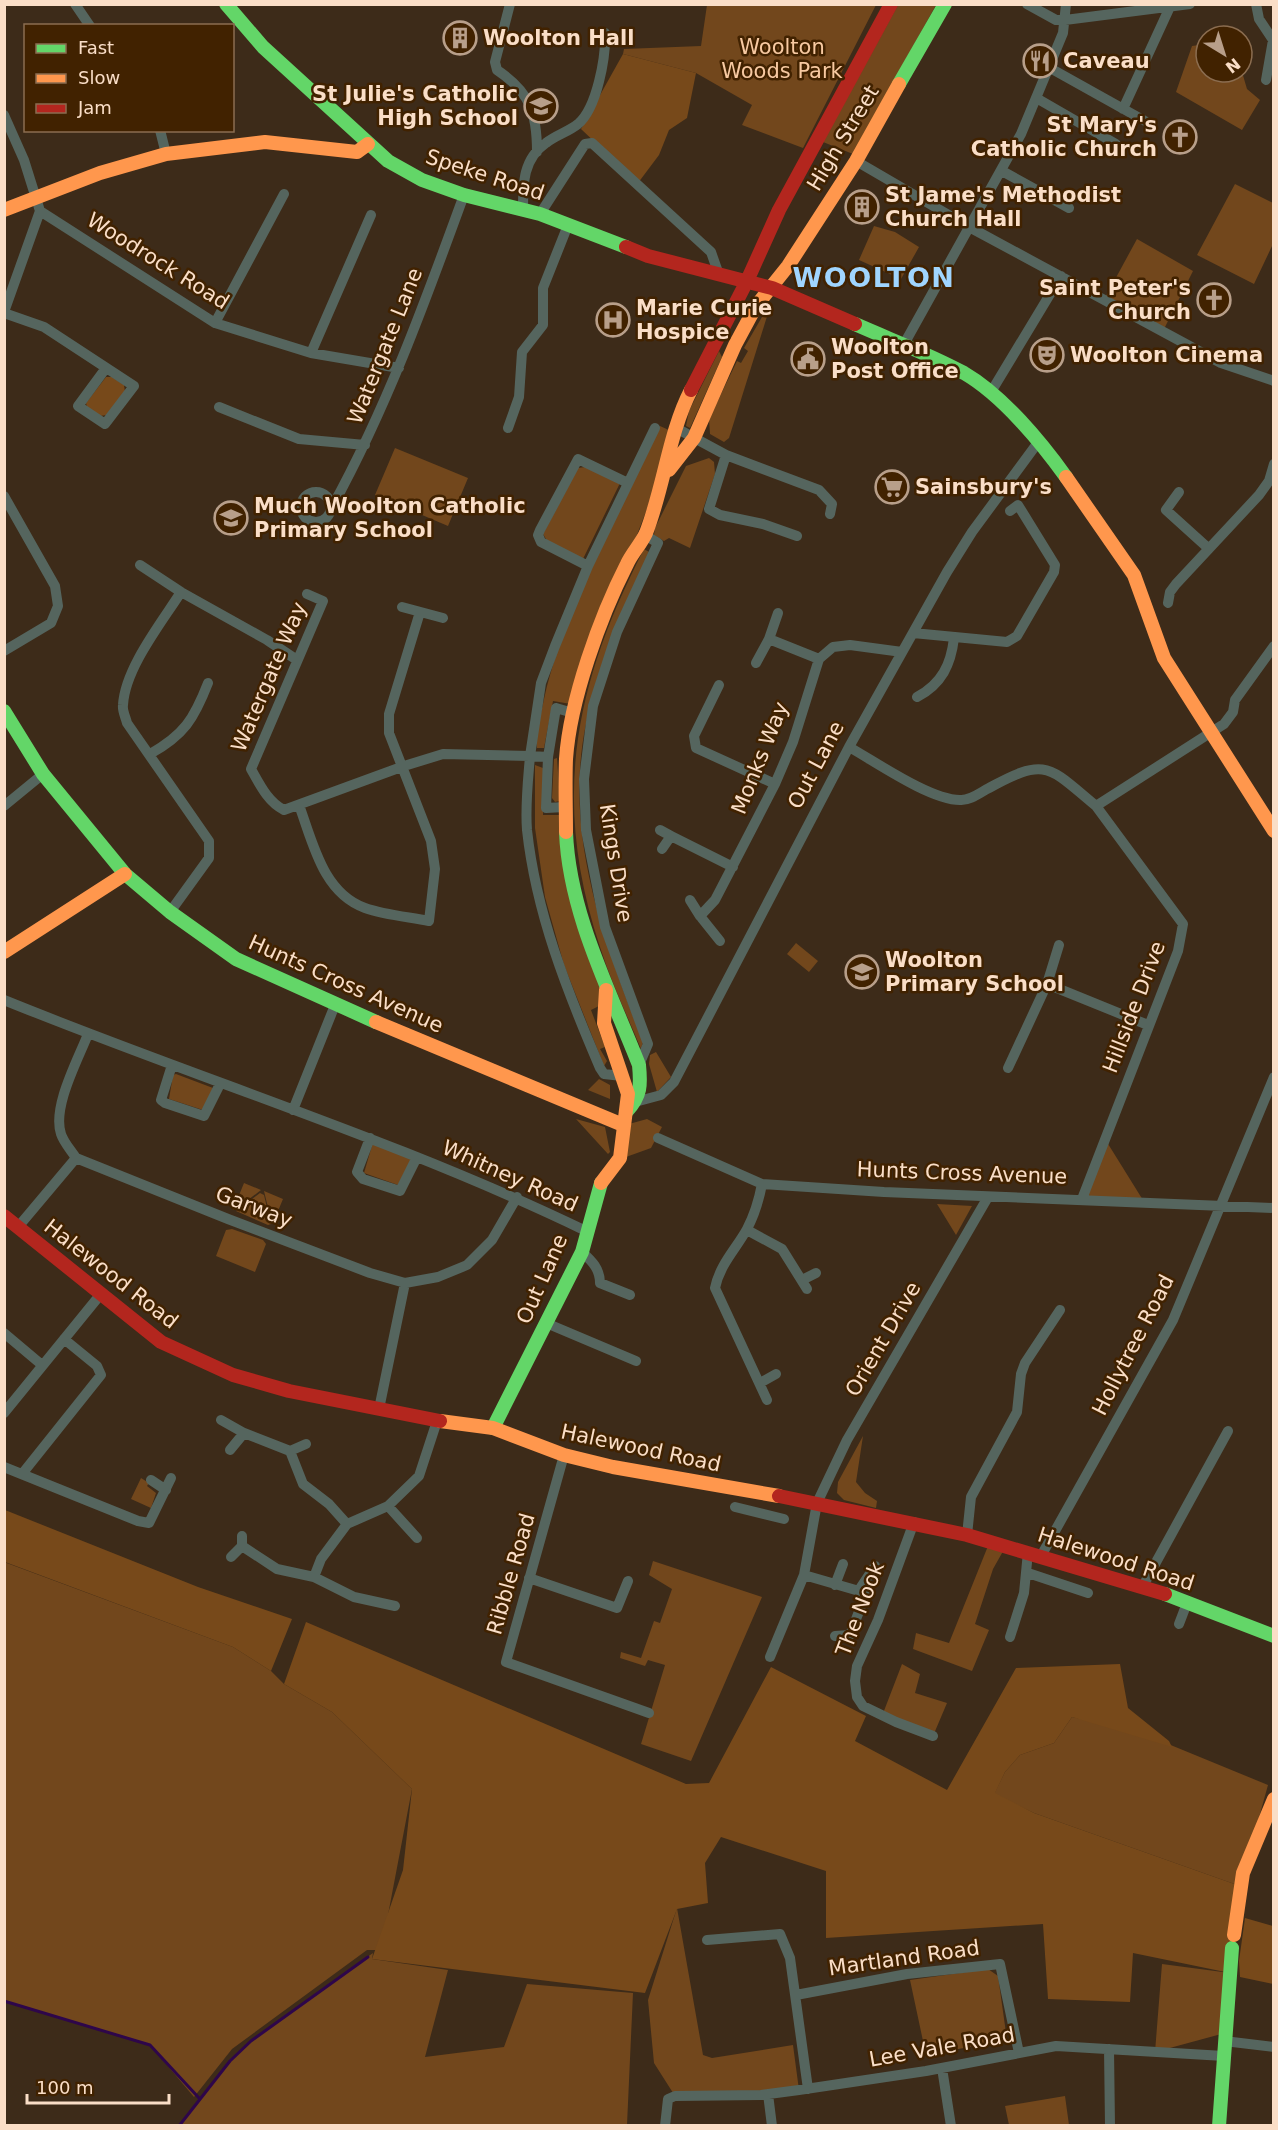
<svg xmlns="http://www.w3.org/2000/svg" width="1278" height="2130" viewBox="0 0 1278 2130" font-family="'DejaVu Sans',sans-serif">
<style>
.green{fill:#72471c}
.forest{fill:#77491a}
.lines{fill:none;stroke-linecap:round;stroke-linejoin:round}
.stream{stroke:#2e064a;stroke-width:3}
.street{stroke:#55655e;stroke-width:10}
.fast{stroke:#63d668;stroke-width:14}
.slow{stroke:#ff974d;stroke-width:14}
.jam{stroke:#b3261e;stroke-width:14}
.labels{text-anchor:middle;stroke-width:5;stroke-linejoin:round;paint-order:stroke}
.poi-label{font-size:21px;font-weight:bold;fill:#fadec7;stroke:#412200;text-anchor:start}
.park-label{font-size:21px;fill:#f7c9a1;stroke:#412200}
.street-label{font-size:21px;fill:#fadec7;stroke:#412200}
.district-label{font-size:27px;font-weight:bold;letter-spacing:1.5px;fill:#a0d5fe;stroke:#412200}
</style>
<rect width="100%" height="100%" fill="#3d2b19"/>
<path class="green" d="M707 5H876L803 148 742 125 752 105 696 73 623 54 624 49 701 46Z
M898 5H936L853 154 823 142Z
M1206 44V72H1242L1247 89 1260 100 1242 130 1176 92 1192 46Z
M1235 184 1273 203V244L1254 284 1197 255Z
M874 226 895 232 919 247 901 279 859 260Z
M1137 239 1193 271 1164 329 1106 296Z
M766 310H769L729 438 724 442 710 434 709 419 737 361 741 363 748 351 744 348Z
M719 351 722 357 690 428 686 426 689 411Z
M660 426 671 431 654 491 571 704 553 701 544 748H537C535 734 541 714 544 699 566 603 617 514 660 426Z
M395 448 468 478 448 526 375 495Z
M709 458 714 462 715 474 690 548 669 538 664 541 654 535 655 528 686 466Z
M585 467 620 483 582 561 549 544 543 534 578 468Z
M644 549 649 552C635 591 620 630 606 668 599 686 590 705 586 724 563 834 604 941 643 1042L641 1049C627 1015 611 982 600 947 551 799 574 685 644 549Z
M557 758 560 801 555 802 552 798 554 759Z
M535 765 543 768V815H560L602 990 601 1005 591 1010 605 1047 600 1049 607 1061 604 1066 564 965 545 897 535 828Z
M796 943 818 961 809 972 787 954Z
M656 1052 671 1077 657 1092 649 1064 650 1055Z
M176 1074 213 1088 203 1110 169 1099 173 1075Z
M599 1079 610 1085V1099L588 1090Z
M576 1119 605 1127 610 1152 608 1154Z
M647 1119 662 1127 651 1148 626 1157 629 1124Z
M1105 1139 1146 1205 1082 1199Z
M373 1142 412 1158 398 1185 364 1173Z
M244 1183 261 1190 235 1210H233Z
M264 1191 283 1199 273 1223 272 1224Z
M260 1193 264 1195 271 1224 268 1225 236 1211Z
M937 1204 972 1206 956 1235Z
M232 1229 263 1240 266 1244 255 1272 216 1256 226 1230Z
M863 1436 856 1482 865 1493 877 1501 876 1508 844 1500 837 1493 838 1482Z
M141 1478 149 1483 147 1486 156 1493 151 1508 131 1499Z
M990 1541 1006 1546 993 1569 975 1624 989 1630 972 1671 913 1649 916 1633 949 1643Z
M653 1561 762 1597 691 1761 641 1744 665 1665 648 1660 645 1666 620 1658 621 1652 641 1658 654 1621 660 1623 672 1589 649 1575Z
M4 1562 233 1647 271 1671 284 1684 332 1712 412 1789 387 1920 377 1950H367L232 2049 194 2097 150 2045 5 2001Z
M902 1664 920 1674 915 1693 947 1703 933 1736 882 1716Z
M1072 1717 1139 1732 1268 1785 1240 1886 1034 1813 994 1794 1005 1772 1020 1755 1054 1743Z
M677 1908 703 2055 712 2058 793 2045 799 2090 675 2096 654 2063 648 2000Z
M373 1953 372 1959 448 1970 425 2057 504 2047 527 1984 633 1993 627 2125 178 2126 230 2061 251 2041Z
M1162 1964 1230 1973 1225 2033 1155 2052Z
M988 1969 998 1976 1007 2040 926 2055 910 1980Z
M1065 2096 1069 2125H1009L1005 2106Z"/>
<path class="forest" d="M623 54 696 73 687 118 669 130 659 155 638 183 581 129Z
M106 377H112L124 385 125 392 107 415 100 416 87 407 86 403Z
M5 1510 198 1587 292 1619 271 1671 233 1647 5 1562Z
M306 1622 686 1784 709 1783 771 1667 866 1716 855 1741 947 1790 1016 1668 1120 1664 1128 1708 1169 1741 1172 1747 1072 1717 1054 1743 1020 1755 1005 1772 995 1793 1034 1813 1240 1886 1230 1973 1133 1953 1130 2002 1048 1999 1043 1924 826 1938V1871L721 1837 705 1863 708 1903 677 1909 645 1993 372 1959 403 1870 412 1789 332 1712 284 1684Z
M1245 1918 1273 1926V1984L1240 1977 1239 1961Z"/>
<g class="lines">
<path class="stream" d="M4 2001 150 2045 199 2098
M179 2126 230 2061 251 2041 368 1957"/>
<path class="street" d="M75 4 90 26
M510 4 495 62 497 70C530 92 537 113 537 152
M1027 4 1056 20H1065L1190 4
M1256 4 1259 19 1273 40 1266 80
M1050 68 1145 121
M1038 99 1116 144
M1123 109 1169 9
M4 115 24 160 40 211 4 312
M160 130 166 154
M856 161 971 228 1221 363 1274 381
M1002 171 1069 208
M523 209C523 183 523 159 546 143 556 135 568 132 578 124 597 108 606 57 605 33
M40 211 215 323 311 353 399 368
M540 214 585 144 592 143 711 252 718 272
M4 313 44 327 134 386 105 424 78 406 106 368
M215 323 284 194
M903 346 1021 134 1063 33 1066 4
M311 353 371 215
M991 392 1061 276
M219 407 299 439 365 445
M508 428 519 397 522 352 543 325V288L568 225
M676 428 726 455 819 490 832 504 830 514
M726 455 709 509 720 515 763 524 797 536
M1179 492 1166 510 1208 548
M301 507a15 15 0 1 1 30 0a15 15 0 1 1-30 0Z
M4 496 55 586 58 606 51 623 4 651
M332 507C387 407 425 302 464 195
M140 565 181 592
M588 566 541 542 538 535 540 530 578 459 628 483
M307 594 323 601 251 769C260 785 268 802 284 810L404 766 443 754 530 756C528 781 525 806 527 830 536 913 567 991 600 1068L604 1074 622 1076
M1168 603 1170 592 1176 584 1259 495 1269 481 1274 464
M402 607 443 618
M913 633 1007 642 1017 636 1054 572 1055 565 1018 505 1010 511
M769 639 778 613
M756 663 769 639 819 659
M719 685 694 736 696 748 775 784
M917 697C942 684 951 664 954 638
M849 747C876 762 930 800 960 800 970 801 981 792 989 788 1047 756 1049 767 1096 806
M150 754C184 735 194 719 208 683
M548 757 530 756 541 683 555 646 588 566 655 428
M299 805C313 843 323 893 365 908 385 915 409 917 429 921L435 869 431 841 389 733V714L420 612
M4 806 43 774
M565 807 546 808 548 757 556 708 573 713
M660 830 671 836
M662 849 671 836 733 867
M690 900 700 916
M170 912 209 858V841L127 723C126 718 122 711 123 705 125 668 162 622 181 592L267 640 297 660
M720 941 700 916 715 900 775 784 793 742 819 659 833 647 850 645 902 652
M1047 984 1148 1025
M4 1000C198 1079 398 1140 586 1231
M88 1034C78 1060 52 1107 61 1134 64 1143 71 1150 76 1158L228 1219 370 1273 405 1283 438 1277 467 1265 492 1240 517 1197
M172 1065 161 1100 165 1103 204 1116 220 1084
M639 1065 648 1044 605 927 586 830 584 779 593 706 617 632 658 543 645 535
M1008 1068 1047 984 1059 945
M635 1102 661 1095 674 1082 849 747 947 572 972 532 1039 441
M293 1110 335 1005
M370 1138 357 1172 363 1179 400 1191 417 1157
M658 1138 762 1184 884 1192 1274 1208
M762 1184C759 1200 755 1214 747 1229 736 1249 720 1264 715 1288L767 1400
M1082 1199 1178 951 1183 924 1096 806 1224 724 1233 712 1235 700 1274 646
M18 1227 76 1158
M747 1230 782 1249 807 1289
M582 1252C592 1261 600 1269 600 1283L630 1295
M802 1280 816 1273
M546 1323 636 1361
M4 1333 42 1365
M760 1383 776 1374
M379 1409 405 1283
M4 1413 100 1295
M221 1420 244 1433 290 1451 306 1444
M230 1450 244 1433
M290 1451 303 1484 329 1504 347 1524
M564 1455 506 1662 649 1713
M4 1467 138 1521 149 1523 171 1478
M22 1474 101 1375 97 1366 64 1339
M151 1480 166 1490
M388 1506 417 1538
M735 1507 784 1519
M914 1522 878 1620 857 1666 855 1681 857 1697 863 1706 896 1722 933 1736
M967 1535 971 1497 1017 1412 1021 1374 1025 1363 1060 1310
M242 1546 277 1569 314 1577 354 1597 395 1606
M1041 1556 1173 1320 1274 1077
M231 1557 242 1546V1536
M1028 1573 1088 1593
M804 1575 866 1593
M314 1577 321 1559 347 1524 388 1506 419 1476 437 1421
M529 1578 617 1608 628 1581
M835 1585 843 1564
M1143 1586 1228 1431
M1179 1624 1187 1603
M835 1636 850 1635 866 1593 861 1587 875 1566
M1010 1637 1024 1593 1028 1552
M770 1657 804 1575 817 1503 847 1440 988 1197
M707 1940 780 1934 790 1958 808 2089
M796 1995 907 1974 1000 1964 1019 2053
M1224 2041 1274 2047
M1109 2049 1110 2126
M942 2068 951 2126
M768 2094 772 2126
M665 2126 668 2099 675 2096 761 2095 799 2090 926 2071 1056 2046 1224 2056"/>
<path class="fast" d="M226 4 263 47 388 161 422 180 464 195 540 214 626 247
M899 84 945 4
M855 324C891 340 929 354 964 373 1002 395 1041 442 1066 477
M4 711 43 774 125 874 170 912 236 959 376 1022
M566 832C569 913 610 991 639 1065 641 1085 641 1096 627 1111
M493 1428 582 1252 601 1183
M1165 1594 1274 1636
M1219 2126 1232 1948"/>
<path class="slow" d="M4 210 100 173 166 154 265 142 357 152 368 144
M669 470 694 438 735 345 756 306 788 266 856 161 899 84
M1066 477 1134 575 1164 658 1274 831
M566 832C566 808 565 783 566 759 570 700 600 617 627 564 632 553 641 544 646 533 664 487 669 432 691 390
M4 952 125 874
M376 1022 623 1125
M601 1183 620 1158 628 1094 604 1023 606 990
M440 1421 493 1428 564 1455 613 1467 779 1496
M1234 1935 1243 1873 1274 1799"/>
<path class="jam" d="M626 247 648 256 772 288 855 324
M691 390 747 281 779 210 891 4
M4 1216 161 1342 233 1375 289 1391 440 1421
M779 1496 967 1535 1165 1594"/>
</g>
<defs>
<symbol id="building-ring" viewBox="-11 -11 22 22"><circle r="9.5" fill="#412200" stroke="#b89f8a" stroke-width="1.5"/><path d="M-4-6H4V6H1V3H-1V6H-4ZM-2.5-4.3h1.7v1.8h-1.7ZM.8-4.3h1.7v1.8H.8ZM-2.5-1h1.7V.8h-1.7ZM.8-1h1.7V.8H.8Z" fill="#b89f8a"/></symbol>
<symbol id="restaurant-ring" viewBox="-11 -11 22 22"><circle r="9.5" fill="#412200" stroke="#b89f8a" stroke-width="1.5"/><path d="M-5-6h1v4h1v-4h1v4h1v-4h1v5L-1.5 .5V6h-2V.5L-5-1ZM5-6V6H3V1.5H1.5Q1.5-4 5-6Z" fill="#b89f8a"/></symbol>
<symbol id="school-ring" viewBox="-11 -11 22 22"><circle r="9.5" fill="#412200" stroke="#b89f8a" stroke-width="1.5"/><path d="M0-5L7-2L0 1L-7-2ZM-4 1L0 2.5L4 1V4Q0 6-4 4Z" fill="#b89f8a"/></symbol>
<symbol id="church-ring" viewBox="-11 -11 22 22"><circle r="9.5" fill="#412200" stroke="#b89f8a" stroke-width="1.5"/><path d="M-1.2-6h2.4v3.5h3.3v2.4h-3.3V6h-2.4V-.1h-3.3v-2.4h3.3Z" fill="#b89f8a"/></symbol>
<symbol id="hospital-ring" viewBox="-11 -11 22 22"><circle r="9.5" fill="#412200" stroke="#b89f8a" stroke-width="1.5"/><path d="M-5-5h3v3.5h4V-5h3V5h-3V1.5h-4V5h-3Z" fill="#b89f8a"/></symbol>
<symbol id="theatre-ring" viewBox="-11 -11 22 22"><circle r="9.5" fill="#412200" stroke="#b89f8a" stroke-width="1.5"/><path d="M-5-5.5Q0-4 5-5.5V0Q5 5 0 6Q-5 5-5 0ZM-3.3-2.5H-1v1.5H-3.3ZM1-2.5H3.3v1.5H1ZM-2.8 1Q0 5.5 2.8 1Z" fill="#b89f8a"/></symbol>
<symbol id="civic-ring" viewBox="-11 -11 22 22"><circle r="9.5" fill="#412200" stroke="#b89f8a" stroke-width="1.5"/><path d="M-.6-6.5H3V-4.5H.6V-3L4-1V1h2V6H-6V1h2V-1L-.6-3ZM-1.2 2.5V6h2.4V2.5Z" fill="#b89f8a"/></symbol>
<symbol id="supermarket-ring" viewBox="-11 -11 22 22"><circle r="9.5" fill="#412200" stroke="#b89f8a" stroke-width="1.5"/><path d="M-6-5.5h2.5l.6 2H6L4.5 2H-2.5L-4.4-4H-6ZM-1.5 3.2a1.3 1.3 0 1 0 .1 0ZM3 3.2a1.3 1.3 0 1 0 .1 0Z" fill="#b89f8a"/></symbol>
</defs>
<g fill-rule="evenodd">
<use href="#building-ring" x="441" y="19" width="38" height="38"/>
<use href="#restaurant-ring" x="1021" y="42" width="38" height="38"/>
<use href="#school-ring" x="522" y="87" width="38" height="38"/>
<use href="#church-ring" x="1161" y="118" width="38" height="38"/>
<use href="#building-ring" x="843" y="188" width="38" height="38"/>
<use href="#church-ring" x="1195" y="281" width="38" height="38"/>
<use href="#hospital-ring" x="594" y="301" width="38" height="38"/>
<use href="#theatre-ring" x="1028" y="336" width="38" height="38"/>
<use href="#civic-ring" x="789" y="340" width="38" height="38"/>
<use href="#supermarket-ring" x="873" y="468" width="38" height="38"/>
<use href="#school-ring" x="212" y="499" width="38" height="38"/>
<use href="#school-ring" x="843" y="953" width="38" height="38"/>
</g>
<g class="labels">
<g class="poi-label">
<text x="483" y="45">Woolton Hall</text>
<text x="1063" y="68">Caveau</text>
<text x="518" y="101" text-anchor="end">St Julie's Catholic<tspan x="518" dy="24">High School</tspan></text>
<text x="1157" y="132" text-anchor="end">St Mary's<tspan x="1157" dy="24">Catholic Church</tspan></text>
<text x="885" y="202">St Jame's Methodist<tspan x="885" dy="24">Church Hall</tspan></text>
<text x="1191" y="295" text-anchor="end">Saint Peter's<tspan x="1191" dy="24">Church</tspan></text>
<text x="636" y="315">Marie Curie<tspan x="636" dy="24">Hospice</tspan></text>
<text x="831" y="354">Woolton<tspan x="831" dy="24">Post Office</tspan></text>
<text x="1070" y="362">Woolton Cinema</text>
<text x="915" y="494">Sainsbury's</text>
<text x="254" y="513">Much Woolton Catholic<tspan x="254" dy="24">Primary School</tspan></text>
<text x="885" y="967">Woolton<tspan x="885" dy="24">Primary School</tspan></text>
</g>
<g class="park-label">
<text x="782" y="54">Woolton<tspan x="782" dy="24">Woods Park</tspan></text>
</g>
<g class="street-label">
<text transform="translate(843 138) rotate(-59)" y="7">High Street</text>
<text transform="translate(485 175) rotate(18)" y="7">Speke Road</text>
<text transform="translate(158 261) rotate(32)" y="7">Woodrock Road</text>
<text transform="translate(385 346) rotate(-68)" y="7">Watergate Lane</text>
<text transform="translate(269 677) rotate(-67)" y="7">Watergate Way</text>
<text transform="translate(760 758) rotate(-68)" y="7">Monks Way</text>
<text transform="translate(816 765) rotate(-62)" y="7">Out Lane</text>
<text transform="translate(616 863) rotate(81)" y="7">Kings Drive</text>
<text transform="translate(346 984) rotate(24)" y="7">Hunts Cross Avenue</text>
<text transform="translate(1134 1007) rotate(-69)" y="7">Hillside Drive</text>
<text transform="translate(962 1173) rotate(2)" y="7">Hunts Cross Avenue</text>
<text transform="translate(510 1176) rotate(24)" y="7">Whitney Road</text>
<text transform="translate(254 1207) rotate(21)" y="7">Garway</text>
<text transform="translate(111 1274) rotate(38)" y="7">Halewood Road</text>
<text transform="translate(542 1279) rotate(-66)" y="7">Out Lane</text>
<text transform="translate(883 1339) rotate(-60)" y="7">Orient Drive</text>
<text transform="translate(1133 1345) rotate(-63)" y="7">Hollytree Road</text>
<text transform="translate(641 1448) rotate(12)" y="7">Halewood Road</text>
<text transform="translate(1116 1559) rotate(18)" y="7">Halewood Road</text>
<text transform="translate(511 1574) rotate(-74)" y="7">Ribble Road</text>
<text transform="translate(860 1609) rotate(-69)" y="7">The Nook</text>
<text transform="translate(904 1958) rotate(-8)" y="7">Martland Road</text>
<text transform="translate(942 2047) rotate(-10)" y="7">Lee Vale Road</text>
</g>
<g class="district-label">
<text x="874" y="287">WOOLTON</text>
</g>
</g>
<rect width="1278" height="2130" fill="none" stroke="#fadec7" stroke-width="12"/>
<rect x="24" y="24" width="210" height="108" fill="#412200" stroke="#8b6d50" stroke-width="1.5"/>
<rect x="36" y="44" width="30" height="9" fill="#63d668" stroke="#8b6d50" stroke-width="1.5"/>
<text x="78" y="54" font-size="18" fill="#fadec7">Fast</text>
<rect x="36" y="74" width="30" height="9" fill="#ff974d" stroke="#8b6d50" stroke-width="1.5"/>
<text x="78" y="84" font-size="18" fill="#fadec7">Slow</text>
<rect x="36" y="104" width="30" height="9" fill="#b3261e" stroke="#8b6d50" stroke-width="1.5"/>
<text x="78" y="114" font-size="18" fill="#fadec7">Jam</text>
<g transform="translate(1224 54) rotate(142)"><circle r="28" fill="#412200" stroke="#8b6d50" stroke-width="1.5"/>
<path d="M0-4.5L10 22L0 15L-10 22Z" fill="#b89f8a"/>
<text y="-9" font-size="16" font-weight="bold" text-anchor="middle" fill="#fadec7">N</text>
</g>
<path d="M27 2094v9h142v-9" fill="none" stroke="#fadec7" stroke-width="3"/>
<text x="36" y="2094" font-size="18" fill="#fadec7" stroke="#412200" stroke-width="4.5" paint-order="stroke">100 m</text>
</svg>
